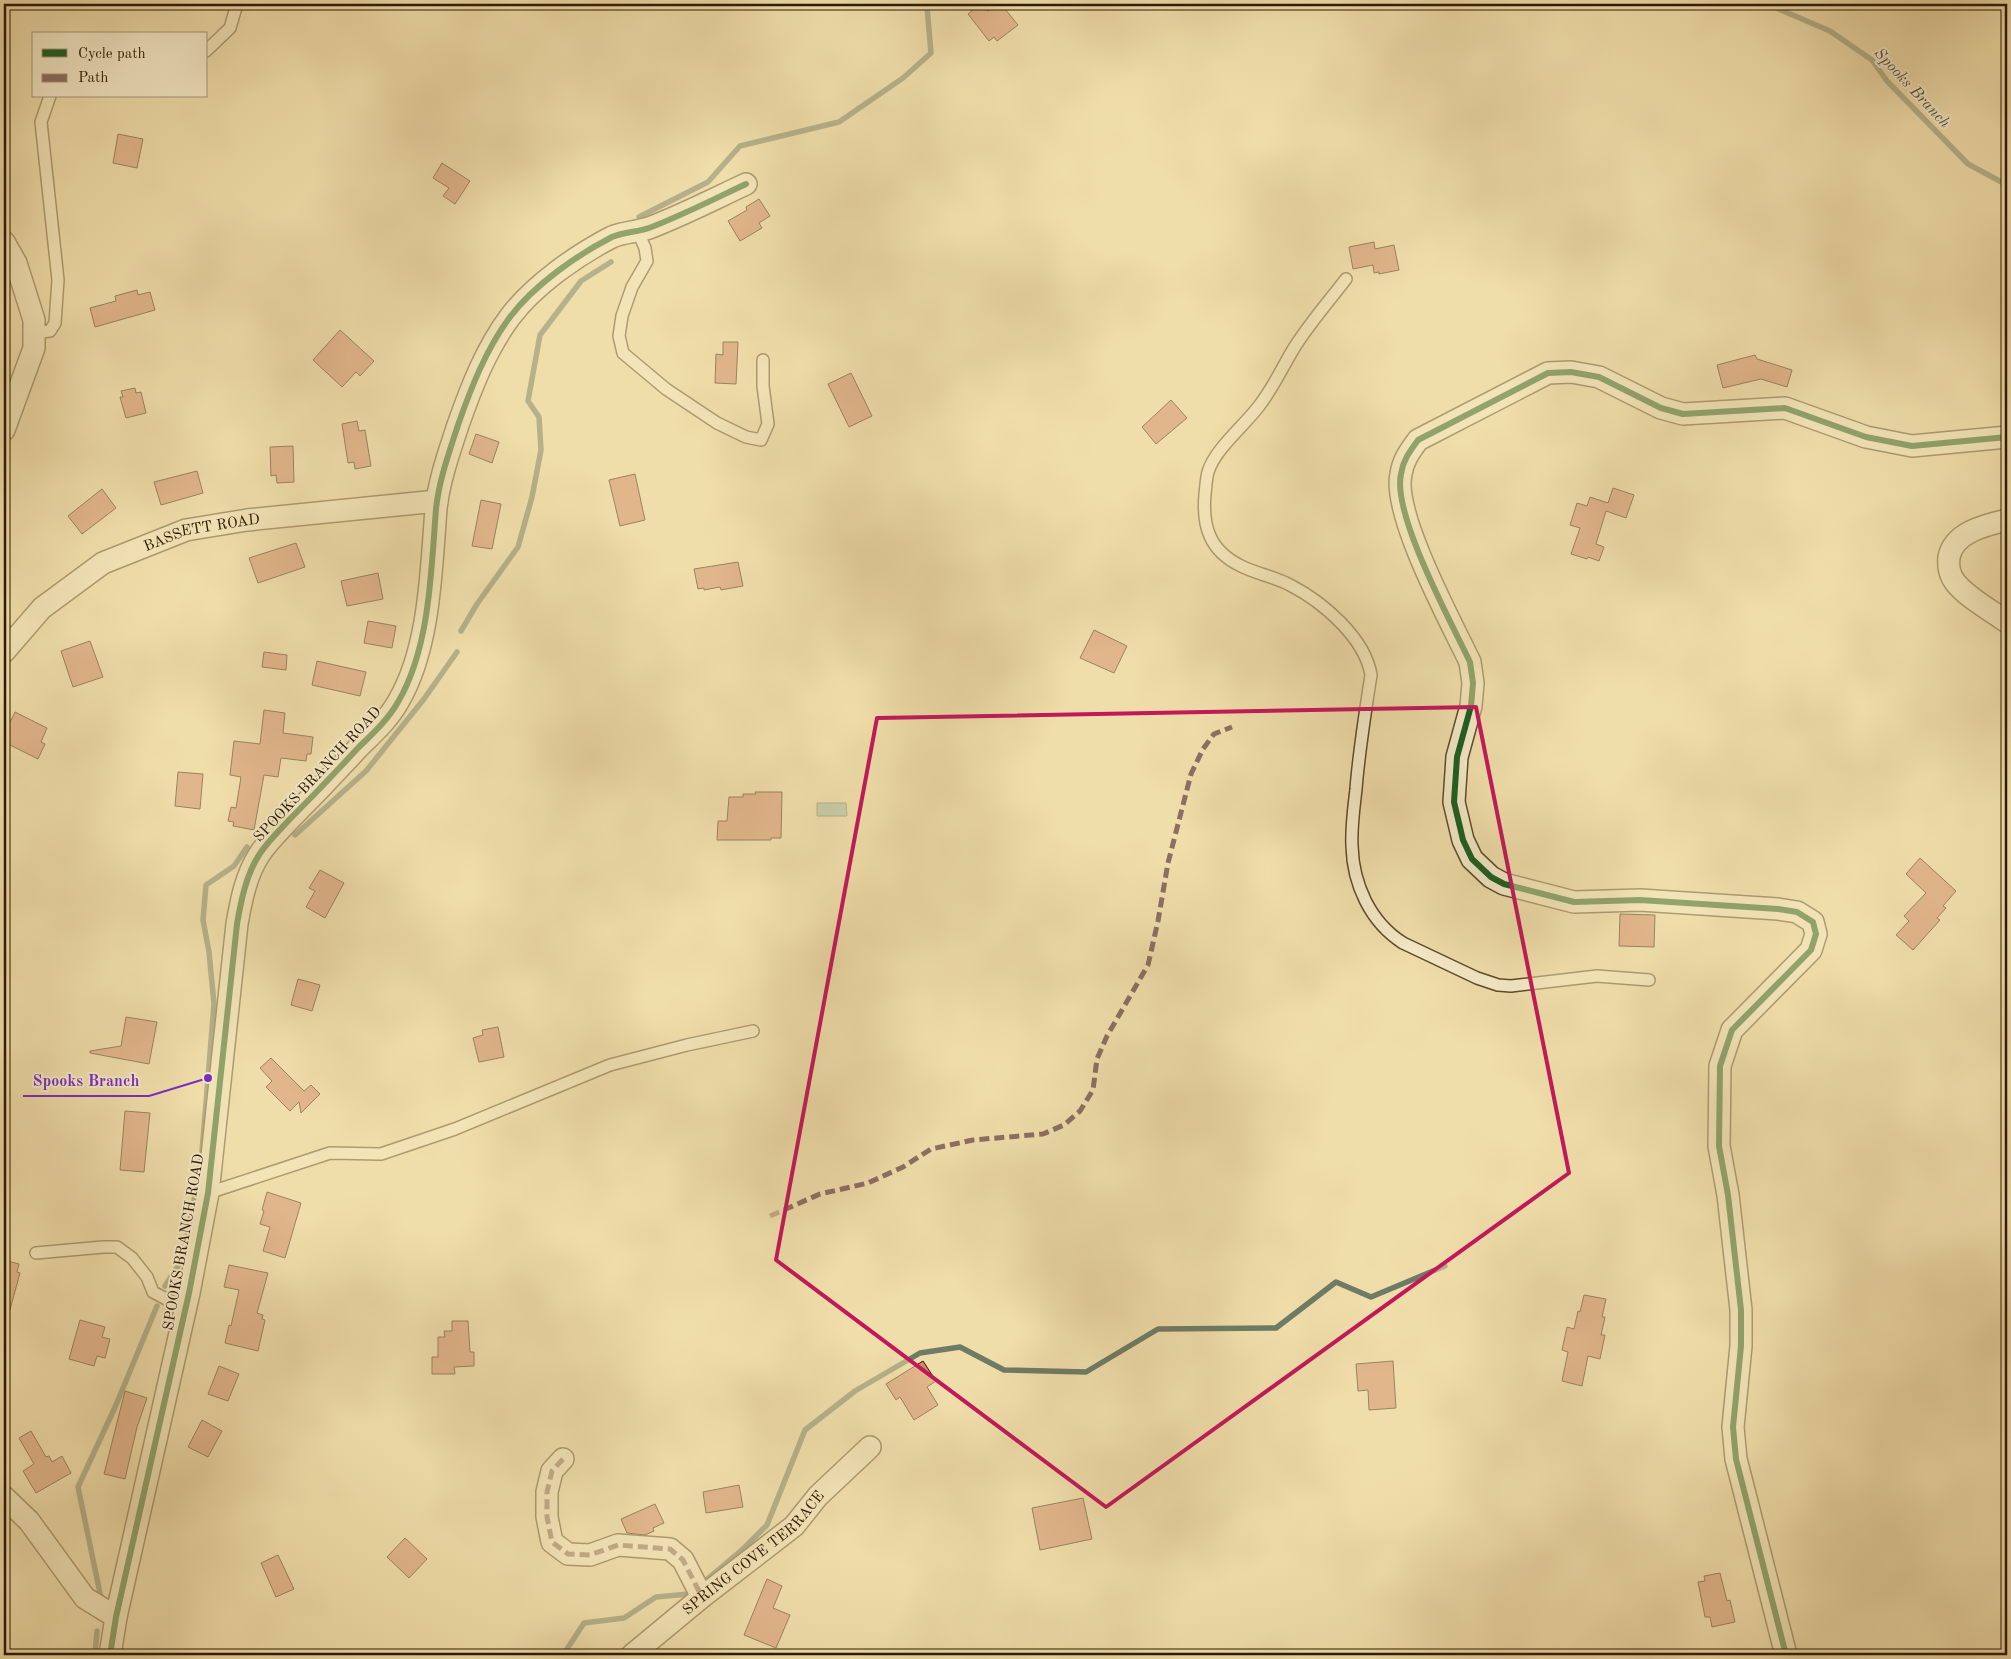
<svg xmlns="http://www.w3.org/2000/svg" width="2011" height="1659" viewBox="0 0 2011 1659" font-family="'Old Standard TT',serif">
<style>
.water{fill:#9abca8;stroke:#6e7b65}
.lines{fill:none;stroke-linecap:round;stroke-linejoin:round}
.stream{stroke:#6e7b65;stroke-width:5.5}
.building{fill:#d08667;stroke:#2d1900}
.lane-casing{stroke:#5e4a2a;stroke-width:14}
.street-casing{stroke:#5e4a2a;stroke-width:24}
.lane{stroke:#f5eac8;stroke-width:11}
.street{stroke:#f5eac8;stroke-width:21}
.quiet{stroke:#8d6e63;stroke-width:5;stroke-dasharray:10 5;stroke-linecap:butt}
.cycleway-casing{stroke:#f5eac8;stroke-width:9}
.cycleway{stroke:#1b5e20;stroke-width:6}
.marked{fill:none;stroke:#c2185b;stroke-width:4;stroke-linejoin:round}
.labels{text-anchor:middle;stroke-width:4;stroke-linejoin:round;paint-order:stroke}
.street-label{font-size:15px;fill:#2d1900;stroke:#f5eac8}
.water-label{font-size:16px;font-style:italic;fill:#53523b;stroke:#f5eac8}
.leader{fill:none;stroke:#7b2cbf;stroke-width:2}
.callout-dot{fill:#7b2cbf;stroke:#f5eac8;stroke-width:2}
.callout-label{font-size:16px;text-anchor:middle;font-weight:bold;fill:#7b2cbf;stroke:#f5eac8;stroke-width:4;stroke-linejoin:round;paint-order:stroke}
</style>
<rect width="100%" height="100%" fill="#f0deaa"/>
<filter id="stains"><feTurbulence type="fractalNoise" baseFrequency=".004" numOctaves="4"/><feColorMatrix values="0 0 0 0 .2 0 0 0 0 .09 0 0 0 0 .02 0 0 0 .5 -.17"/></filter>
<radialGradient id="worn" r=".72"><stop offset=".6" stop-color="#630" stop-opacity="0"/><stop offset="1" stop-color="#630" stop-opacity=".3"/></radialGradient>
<path class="water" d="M817 803H846L847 816H817Z"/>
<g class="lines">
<path class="stream" d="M1767 4 1830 31 1872 60 1887 81 1968 164 2007 185
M639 217 708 182 740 146 839 122 903 78 931 53 927 7 932 4
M461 631 477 604 518 547 532 497 541 450 539 417 528 401 540 335 581 281 611 262
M295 835 366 771 424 699 457 652
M165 1286 183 1258 201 1164 214 1004 209 952 203 920 206 885 234 866 247 847
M705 1581 743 1549 767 1525 805 1430 855 1391 920 1353 960 1347 1004 1370 1086 1372 1158 1329 1276 1328 1336 1282 1371 1297 1445 1266
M101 1598 78 1487 116 1405 157 1306
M95 1655 97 1631
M563 1655 584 1623 624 1618 656 1597 689 1594"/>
</g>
<path class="building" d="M980 4 988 11 998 4H1001L1018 25 997 41 994 37 989 41 968 14Z
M118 134 143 139 137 168 113 163Z
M442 163 470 181 455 204 443 196 449 188 433 178Z
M759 199 770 216 759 223 762 228 740 241 728 221 747 210 746 207Z
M1374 242 1375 249 1394 245 1399 270 1379 274V272L1374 273 1373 265 1353 269 1349 247Z
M137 290 138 295 150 292 155 310 95 327 90 308 116 301 115 296Z
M340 330 374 361 360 376 356 372 342 387 313 360Z
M723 342H738L736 384 715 383 716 354 723 355Z
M1755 355 1757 359 1792 370 1787 387 1761 379 1723 388 1717 365Z
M851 373 872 416 849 427 828 384Z
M135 388 136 393 141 392 146 413 126 418 120 397H123L121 391Z
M1171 400 1187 418 1156 444 1142 427Z
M357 421 359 431 365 430 371 466 355 469 354 462 348 463 342 424Z
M476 434 499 442 492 463 469 454Z
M293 446 294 482 277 483 276 475 271 476 270 447Z
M197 471 203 493 161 505 154 482Z
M635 474 645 520 620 526 609 480Z
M1613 488 1634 495 1626 518 1606 511 1596 544 1604 547 1599 561 1588 557 1587 559 1571 554 1580 528 1570 525 1577 503 1587 506 1590 497 1608 503Z
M102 489 116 508 82 534 68 516Z
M481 500 501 504 492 549 472 546Z
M296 543 305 567 258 583 249 558Z
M738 562 743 586 721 590 720 587 704 590V588L698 589 694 569Z
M378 573 383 599 347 606 341 581Z
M368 621 396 626 392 648 364 643Z
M1094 630 1127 646 1114 673 1080 658Z
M90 641 103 677 73 687 61 651Z
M264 652 287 655 286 670 262 667Z
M317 661 366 672 360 696 312 685Z
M264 710 285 713 283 733 313 737 311 754H307L306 761 281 758 278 777 264 775 254 830 233 826 234 822 228 821 231 807 236 808 241 777 230 775 234 741 260 744Z
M15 712 47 728 41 742 45 744 38 759 4 742V735Z
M178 772 203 774 200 809 175 806Z
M755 792H782L781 838H771V840H717L718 821H727L729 797H743V794H756Z
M1920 858 1956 891 1943 906 1946 908 1937 918 1940 920 1913 950 1896 935 1909 921 1904 916 1926 893 1906 874Z
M320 870 344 883 325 918 306 907 315 891 309 888Z
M1620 914 1655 915 1654 947 1619 946Z
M298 979 320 985 312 1011 291 1005Z
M126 1017 157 1022 149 1064 90 1053V1051L121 1046Z
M498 1027 504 1057 479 1062 473 1038 483 1035 482 1030Z
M271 1058 304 1091 311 1085 320 1094 301 1113 299 1102 290 1111 266 1087 272 1081 260 1068Z
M125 1111 150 1113 144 1172 120 1170Z
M267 1192 301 1203 285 1258 263 1251 270 1227 260 1224 264 1211 262 1210Z
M4 1260 19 1264 17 1272 20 1273 8 1317 4 1316Z
M229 1265 268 1273 257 1313 263 1315 262 1319 265 1320 258 1351 225 1343 229 1325 231 1326 239 1290 224 1287Z
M1584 1295 1606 1299 1602 1317H1605L1601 1335H1605L1600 1359 1588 1356 1582 1386 1562 1381 1568 1352 1562 1350 1567 1327 1574 1329 1578 1311 1580 1312Z
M80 1320 105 1327 102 1337 110 1339 105 1358 97 1356 94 1366 69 1359Z
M452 1321H468L470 1352H474V1366L454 1367 455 1374H432V1357H438V1337H445L444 1331H452Z
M923 1361 936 1381 927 1387 938 1405 914 1420 900 1397 896 1400 886 1384Z
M1393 1361 1396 1408 1369 1410 1368 1390 1358 1391 1356 1364Z
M219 1366 239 1374 228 1401 208 1394Z
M125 1391 147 1398 137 1427 125 1479 104 1474Z
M202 1420 222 1431 208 1457 188 1447Z
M31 1431 46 1457 49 1456 52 1462 62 1456 71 1473 36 1493 23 1471 34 1464 19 1438Z
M739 1485 743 1507 706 1513 703 1492Z
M1083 1498 1092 1539 1040 1550 1032 1508Z
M655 1504 664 1523 653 1528 654 1531 645 1535 627 1533 621 1519Z
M405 1538 427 1559 409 1578 387 1557Z
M278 1555 294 1589 276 1597 261 1563Z
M1720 1573 1727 1601 1730 1600 1735 1622 1712 1627 1710 1617H1705L1698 1582 1705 1581 1704 1576Z
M767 1579 782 1586 773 1608 790 1615 776 1648 744 1635Z"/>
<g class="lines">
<defs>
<path id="lane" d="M206 51 230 28 237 4
M638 232 645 248 647 261 632 287 622 316 619 336 623 353 666 389 717 423 746 437 761 440 768 424 763 386V360
M1346 279C1329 301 1309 324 1294 348 1282 368 1273 388 1259 406 1244 426 1215 449 1208 472 1206 479 1206 487 1205 494 1202 527 1210 551 1241 566 1257 574 1275 577 1290 585 1323 602 1365 638 1371 675 1365 713 1359 751 1356 789 1354 807 1351 827 1352 846 1353 884 1370 922 1403 943L1477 978 1498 985 1511 986 1597 976 1649 980
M34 333 50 331 55 323 58 280 41 122 50 96
M208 1193 330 1153 381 1154 455 1129 610 1065 687 1045 753 1031
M36 1253 103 1247H117L132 1258 147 1277 153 1292 185 1309"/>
<g id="street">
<path d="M4 242 16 263 34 320V348L4 430"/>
<path d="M2007 520C1986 525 1954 532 1949 557 1948 567 1949 574 1955 582 1966 597 1992 611 2007 622"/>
<path id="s1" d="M4 652 42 608 103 563 186 530 247 520 437 501"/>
<path d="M563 1459 552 1471 547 1492V1517L552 1542 568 1554 590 1555 618 1545 670 1549 683 1560 702 1597"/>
<path d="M4 1497 29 1521 85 1598 116 1617"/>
<path d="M110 1655 116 1617 189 1293 208 1193 237 924C241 901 246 875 259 855 267 842 280 830 290 819 313 796 335 773 357 749 371 735 388 720 398 702 430 648 431 571 436 509 439 480 449 453 458 425 471 388 486 349 510 317 534 285 577 255 612 237 624 232 637 232 649 228 683 215 714 199 746 184"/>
<path id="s2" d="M632 1655 702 1597 794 1526 818 1496 870 1447"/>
<path d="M1786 1655 1736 1459 1733 1427 1741 1346V1310L1728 1195 1719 1146 1720 1066 1732 1030 1811 950 1816 934 1813 922 1797 912 1778 909 1640 900 1574 902 1504 884 1491 877 1472 859 1463 840 1454 802 1457 757 1471 706 1473 683 1470 662C1451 622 1392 514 1401 474 1403 460 1410 451 1418 440L1548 373 1571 372 1599 377 1661 408 1683 414 1785 408 1866 437 1912 446 2007 437"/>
</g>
</defs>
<use href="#lane" class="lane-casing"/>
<use href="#street" class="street-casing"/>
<use href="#lane" class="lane"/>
<use href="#street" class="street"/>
<path class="quiet" d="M770 1216 820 1194 868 1183 903 1167 931 1149 973 1140 1043 1134 1064 1125 1080 1111 1093 1090 1097 1059 1107 1036 1148 965 1158 921 1168 863 1191 774 1203 749 1214 734 1232 727
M563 1459 552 1471 547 1492V1517L552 1542 568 1554 590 1555 618 1545 670 1549 683 1560 702 1597"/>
<defs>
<path id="cycleway" d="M110 1655 116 1617 189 1293 208 1193 237 924C241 901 246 875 259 855 267 842 280 830 290 819 313 796 335 773 357 749 371 735 388 720 398 702 430 648 431 571 436 509 439 480 449 453 458 425 471 388 486 349 510 317 534 285 577 255 612 237 624 232 637 232 649 228 683 215 714 199 746 184
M1786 1655 1736 1459 1733 1427 1741 1346V1310L1728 1195 1719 1146 1720 1066 1732 1030 1811 950 1816 934 1813 922 1797 912 1778 909 1640 900 1574 902 1504 884 1491 877 1472 859 1463 840 1454 802 1457 757 1471 706 1473 683 1470 662C1451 622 1392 514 1401 474 1403 460 1410 451 1418 440L1548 373 1571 372 1599 377 1661 408 1683 414 1785 408 1866 437 1912 446 2007 437"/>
</defs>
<use href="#cycleway" class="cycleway-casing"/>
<use href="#cycleway" class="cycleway"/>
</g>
<path d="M0 0H2011V1659H0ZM1476 707 1569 1173 1106 1507 776 1260 877 718Z" fill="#f0deaa" fill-opacity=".55" fill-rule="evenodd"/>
<path class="marked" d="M1476 707 1569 1173 1106 1507 776 1260 877 718Z"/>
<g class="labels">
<g class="street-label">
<text dy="5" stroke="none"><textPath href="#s1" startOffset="238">BASSETT ROAD</textPath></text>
<text transform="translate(317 774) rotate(-47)" y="5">SPOOKS BRANCH ROAD</text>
<text transform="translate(183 1242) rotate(-80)" y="5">SPOOKS BRANCH ROAD</text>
<text dy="5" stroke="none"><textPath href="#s2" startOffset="159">SPRING COVE TERRACE</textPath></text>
</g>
<g class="water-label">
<text transform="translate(1913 87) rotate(47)" y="6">Spooks Branch</text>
</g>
</g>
<path class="leader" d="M208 1078L149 1096H23"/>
<circle class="callout-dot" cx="208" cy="1078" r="5"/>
<g class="callout-label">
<text x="86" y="1086">Spooks Branch</text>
</g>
<rect width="2011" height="1659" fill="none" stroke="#f0deaa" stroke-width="20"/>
<rect x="5" y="5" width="2001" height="1649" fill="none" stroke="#2d1900" stroke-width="2.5"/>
<rect x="10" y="10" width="1991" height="1639" fill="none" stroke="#2d1900"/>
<rect x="32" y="32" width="175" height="65" fill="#f5eac8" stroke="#a59678"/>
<rect x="42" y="49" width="25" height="8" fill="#1b5e20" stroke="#a59678"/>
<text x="78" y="58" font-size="15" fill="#2d1900">Cycle path</text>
<rect x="42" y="74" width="25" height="8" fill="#8d6e63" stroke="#a59678"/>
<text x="78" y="82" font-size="15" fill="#2d1900">Path</text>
<rect width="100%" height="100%" filter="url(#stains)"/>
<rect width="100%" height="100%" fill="url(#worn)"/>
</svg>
